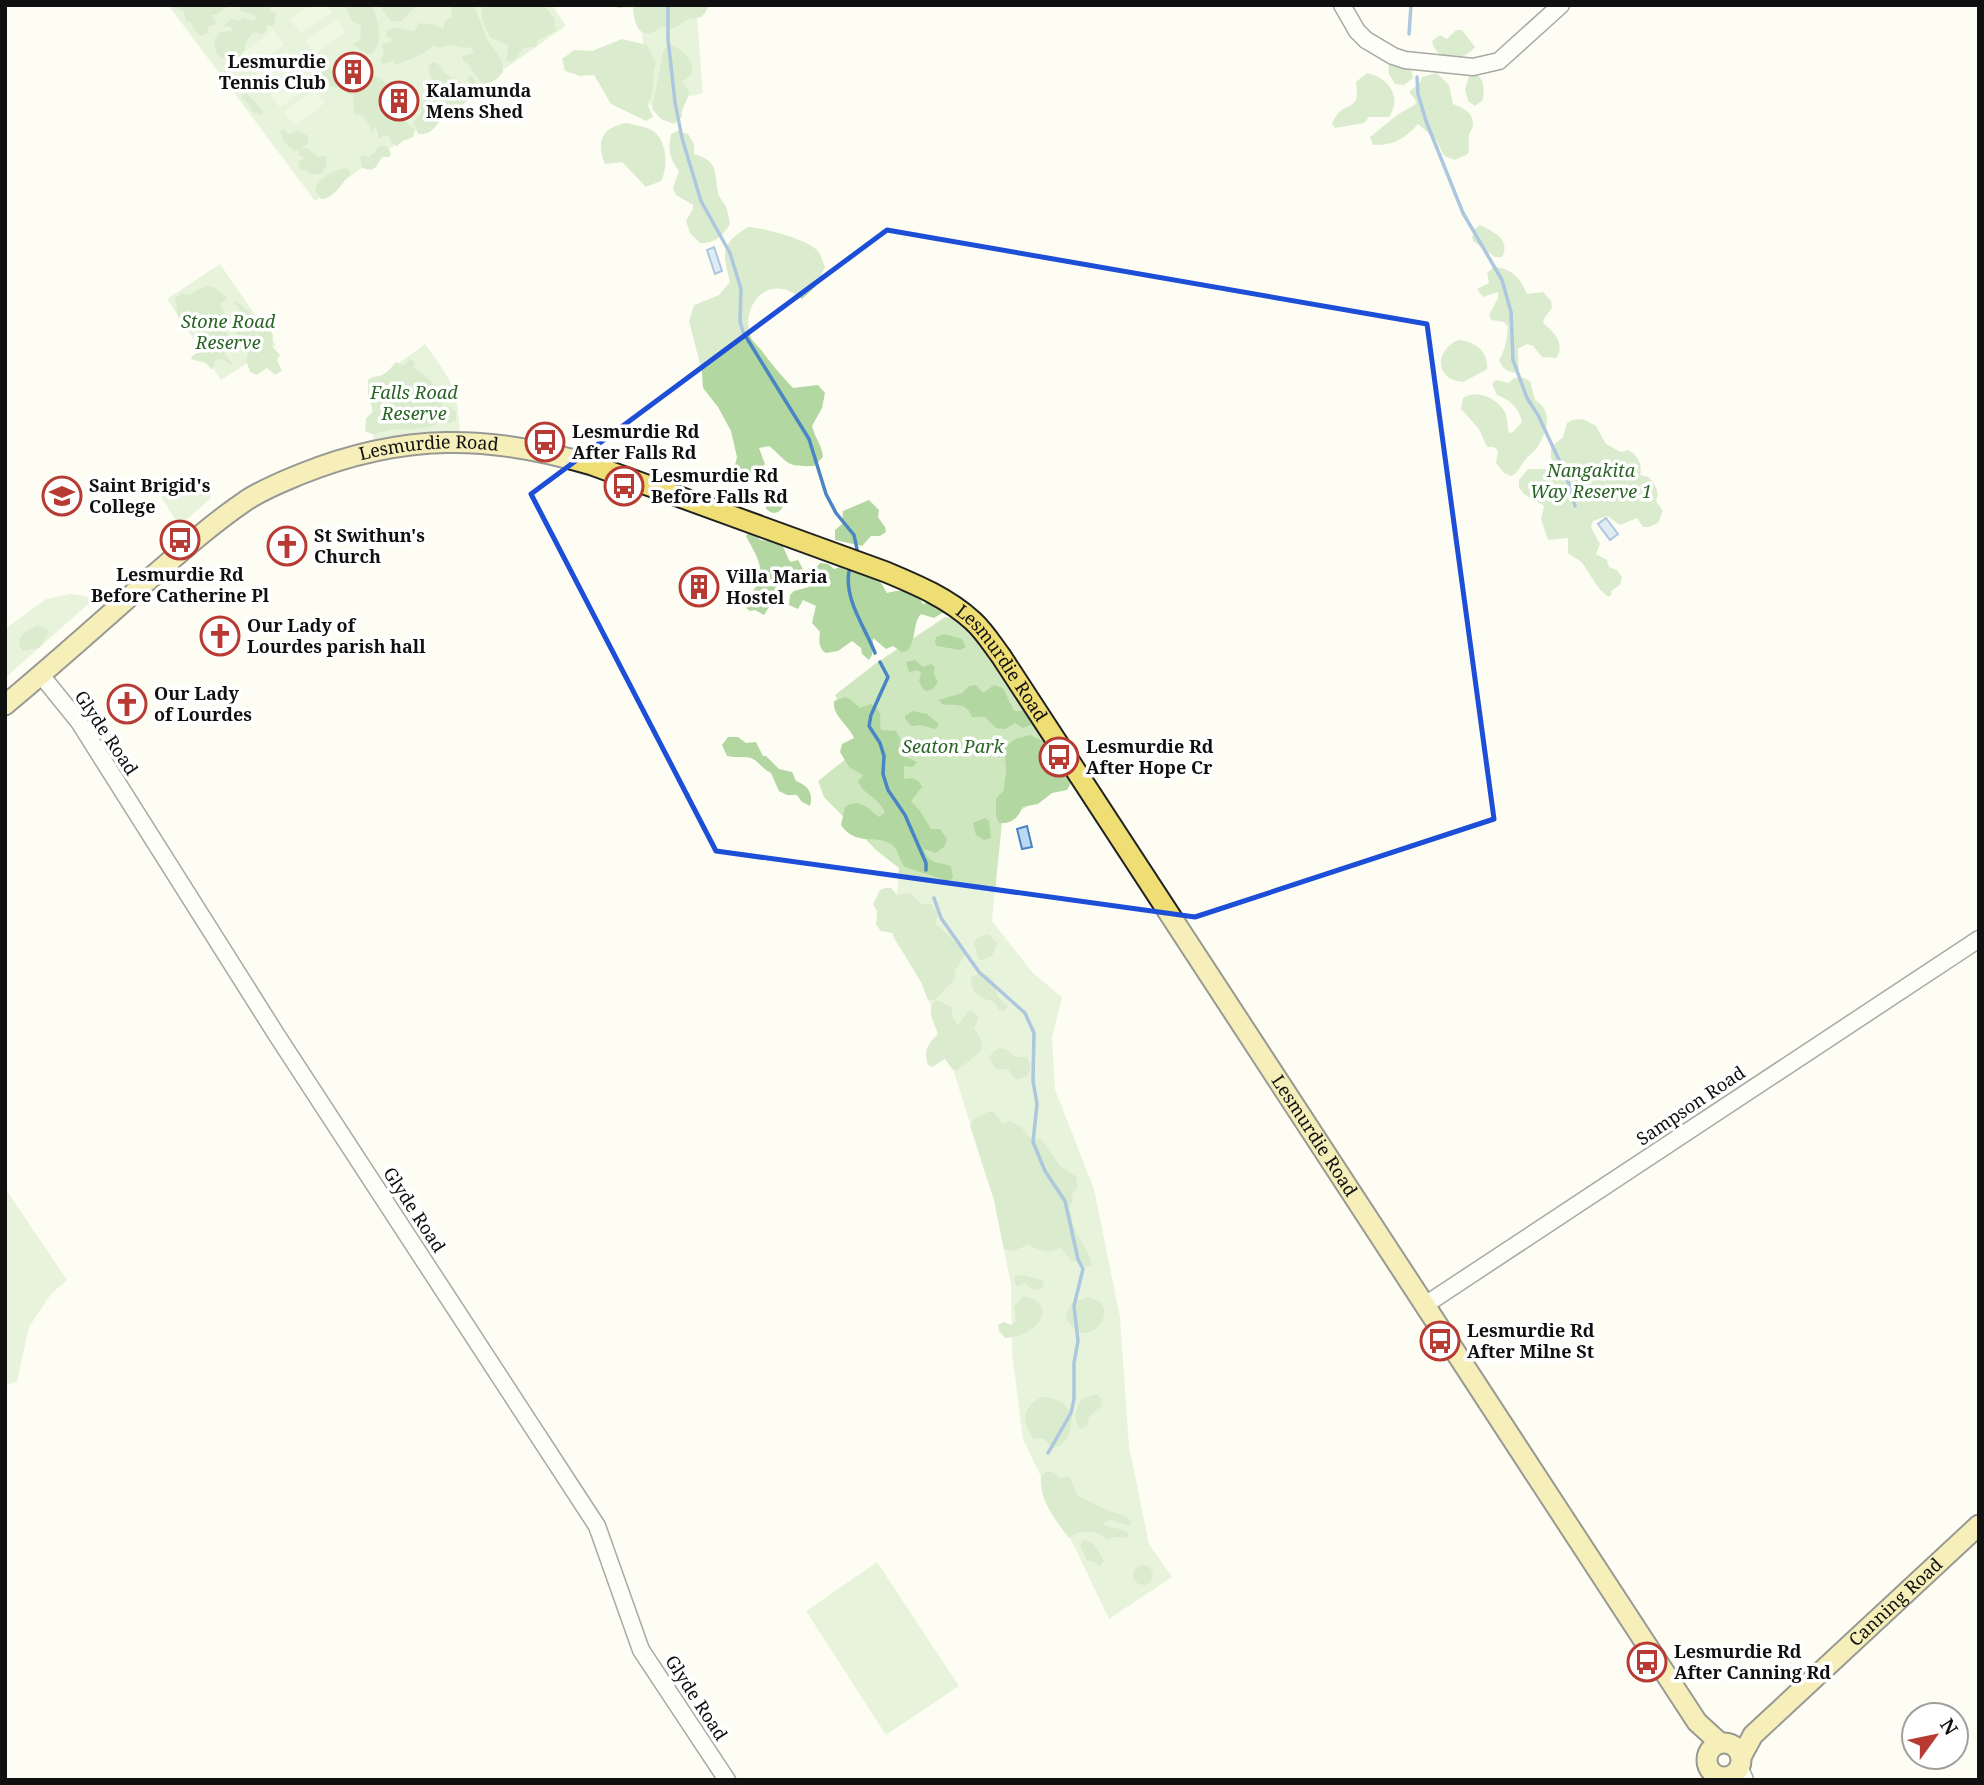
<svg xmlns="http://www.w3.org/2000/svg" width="1984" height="1785" viewBox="0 0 1984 1785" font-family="'Noto Serif',serif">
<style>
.green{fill:#cfe7bf}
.forest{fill:#b2d7a0}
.pitch{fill:#e1efd0}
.water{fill:#bcd8f2;stroke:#4985c4;stroke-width:2}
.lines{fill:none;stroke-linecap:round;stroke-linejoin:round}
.stream{stroke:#4985c4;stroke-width:3.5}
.minor-casing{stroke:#434343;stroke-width:19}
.major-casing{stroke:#212121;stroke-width:23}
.minor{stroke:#fff;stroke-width:16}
.major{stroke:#eede74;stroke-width:19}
.marked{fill:none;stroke:#1d4ed8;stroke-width:5;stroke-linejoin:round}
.labels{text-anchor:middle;stroke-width:7;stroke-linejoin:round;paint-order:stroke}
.poi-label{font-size:18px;font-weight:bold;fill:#101010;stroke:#fff;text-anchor:start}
.park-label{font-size:18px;font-style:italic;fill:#2a6424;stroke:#fff}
.street-label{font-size:18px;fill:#101010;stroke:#fff}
</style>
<rect width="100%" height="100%" fill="#fefdf4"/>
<path class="green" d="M168 5H552L566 26 315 201Z
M639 5H696L703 93 650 106Z
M220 264 276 345 221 380 167 299Z
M425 344C454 383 459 392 460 442L374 451 370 384Z
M209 490 212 493 210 499 179 526 160 495Z
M70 594 95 598 5 678V629L46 599Z
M945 617 974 622 1077 772 1002 823 992 921 1033 973 1062 997 1052 1038 1055 1089 1094 1189 1120 1317 1129 1446 1149 1544 1172 1577 1109 1619 1023 1439 1012 1353 1011 1285 994 1200 943 1037 921 982 893 937 899 868 876 850 824 797 818 781 862 746 835 695 875 664Z
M5 1188 67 1280 51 1294 29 1327 17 1382 5 1385Z
M877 1562 959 1686 886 1735 806 1611Z"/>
<path class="forest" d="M174 5H234L222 10 217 15H211L216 21 215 25 208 26V33L201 36 194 30 192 23 186 21 184 12Z
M240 5H270V11L276 12 274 26 267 25 266 31 262 34 253 32 246 42 244 55 223 59 216 53 214 40 220 32 232 31 231 27 224 26 231 19 238 21 245 18 253 21 256 18 254 15 239 10Z
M345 5H372C378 22 385 38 372 54H366L352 44 360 40 361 26 352 21Z
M379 5H414L415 7 402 21H391Z
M451 5H474L487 39 502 60 503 72 497 79 485 85C475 79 473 66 463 61L462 56 474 53 471 47 465 48 449 45 440 48 434 45C426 54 407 61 395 65L393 61 383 64 380 61 384 52 382 44 395 40 386 37 387 30 396 27 414 31 419 23 435 25 443 29 445 20 452 17Z
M482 5H544L554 18 556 31 537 41 536 47 524 48 514 61H506L508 46 490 37 482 20Z
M615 5H709C702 21 700 16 687 20 677 24 675 34 662 26 642 44 634 27 633 7L618 8Z
M1456 30H1462L1475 47C1463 63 1436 63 1432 41L1440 35 1447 39Z
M622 39 647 45 656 64C651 79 656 88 648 105L653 117 646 121 611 104 594 75 580 76 565 71 562 59 574 50 592 51Z
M672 45C684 51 694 60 692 74L682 82 689 91C689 101 680 108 682 117L674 124 661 119 652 109 663 52 665 48Z
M1388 61 1410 63 1413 78 1404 85 1395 84 1389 74Z
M434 62C441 65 441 69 446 74 452 79 458 79 464 86L469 83 468 76 473 77 479 88 464 104 445 111C438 122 434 136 418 134L413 122 421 113V103L425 99 435 97 432 89 436 85 430 77 428 66Z
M321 65 336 72 339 81 337 88 326 85 315 77 316 69Z
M369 73 383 80 388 88 399 94 393 100 382 103 380 107 388 116 407 122 415 130 413 137 403 141 397 146 392 144 389 136 384 135 379 139 376 128 372 130V137L370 126 363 116 354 114 353 94H349L346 90C357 88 364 81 369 73Z
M1367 73C1388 77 1403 97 1389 117H1369L1364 123 1335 128 1332 124C1340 104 1349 110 1356 100 1358 95 1356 87 1356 82Z
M1437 73 1449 85 1453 104C1462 107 1474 113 1473 124 1473 129 1469 132 1469 136 1468 142 1470 147 1468 154L1455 160 1444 156 1436 140 1418 124C1406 138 1393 146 1373 145L1370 137 1397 115 1416 104 1415 99 1409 92 1420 82 1422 77Z
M1477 75C1485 80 1484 92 1483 100L1475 106 1468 101 1465 89 1469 76Z
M246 93 263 110 262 115 252 112 250 106 241 97Z
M627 123C634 125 643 126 650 129 667 137 669 167 661 181L646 187 622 162 605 164C596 142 601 127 627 123Z
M283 129 289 134 297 131 308 136V144L300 149 307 148 318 157 327 156 326 166 321 174H310L307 170H300L298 162 304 158 299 155 298 150 294 151 284 142 280 132Z
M678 131 688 134 694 144V154C719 162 714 170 718 193 719 198 724 202 726 207 728 213 729 218 730 224 723 236 714 244 700 243L690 233 686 221 693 209V205L676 195 673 188 679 171C669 158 668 150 671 134Z
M382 145 388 147 391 154 389 157H382L376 167 371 170 362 168 360 157 363 155 370 157 371 154 375 153 377 148Z
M347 168 350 171V175C341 183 336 198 321 199L315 190C317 178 336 169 347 168Z
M1480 225C1494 232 1511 239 1502 257H1495L1473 241 1472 237 1475 229Z
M748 227C764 228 807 239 818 251 821 255 823 262 825 267L816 286 802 299C768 270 739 307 751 338 753 342 759 347 762 351 771 364 782 376 793 388L818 385 825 393 822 408 812 426C815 438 822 445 823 457L814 466C784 467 790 463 769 446L759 448 765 464 760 469 740 478 735 465 737 457 731 431 718 407 703 388 702 372 689 321 694 305 719 295 730 282C723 253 719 245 748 227Z
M1494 267C1512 268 1520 278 1527 294L1543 292 1551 301 1552 308 1545 317 1543 323C1554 332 1566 344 1556 358L1542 357 1533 346 1527 344 1518 349 1519 372C1510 374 1502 369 1499 360 1505 351 1507 338 1508 327L1504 322 1491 320 1489 315 1498 298V292L1483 297 1477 289 1489 283 1487 273Z
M207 286 214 287 227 297V299L220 304 224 312 219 323 237 348 233 351 226 347 223 348 225 355 232 362 231 365 224 360 216 359 212 370 206 363 191 359 192 356 201 351 197 345 200 341 198 329 194 328 189 330 187 322 178 317 175 298 182 293 191 295 195 291Z
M236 301 267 326 273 335 272 346 280 355 277 360 282 371 275 375 267 368 257 375 250 372 246 360 250 347C244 337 232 334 228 323L231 314 240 310 235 304Z
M1458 340C1474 341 1489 351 1487 369L1484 371 1463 382C1435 380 1434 351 1458 340Z
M410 358 415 363 414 368C429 377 442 389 443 406L450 407 456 412V420L450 423 440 420 433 426 412 430 394 429 372 434 365 431 366 418 374 411 368 398V380C373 376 376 377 382 375 388 373 392 366 396 362L403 366Z
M1514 378H1524L1530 381 1535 400C1554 411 1547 432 1537 448 1534 452 1529 455 1525 460 1520 466 1519 472 1511 476L1504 473 1496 463 1498 451 1494 447H1487L1479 429 1461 409 1463 398C1477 388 1501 400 1506 415 1508 421 1507 427 1509 433L1513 432 1522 422C1519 408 1510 400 1497 395L1492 384 1496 380 1509 383Z
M1583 419 1596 426 1606 444 1621 452 1628 450C1638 455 1643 465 1640 475L1648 477C1655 483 1660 492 1656 501L1663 511 1658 523 1649 527H1643L1637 518 1620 525 1607 516 1593 521 1591 527 1600 544 1596 554 1607 560 1609 567 1617 570 1622 577 1620 585 1611 591 1612 594 1609 597C1597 590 1591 575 1583 564 1579 559 1573 557 1568 553V538L1548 540 1541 519 1544 506 1524 494 1519 488V480L1528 469H1551L1554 466 1551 457V447L1563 437 1567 423 1572 420Z
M765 504a9 9 0 1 1 18 0a9 9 0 1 1-18 0Z
M869 500 879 510 878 517 885 527 886 532 880 536H871L862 546 835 540V530L842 524 843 511Z
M749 532 754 533 760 540 781 542 789 560 791 562 798 560 803 569 801 576 789 579 781 571 777 573 776 596 764 615 755 610 750 611 746 608C746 598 750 595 755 588 768 568 754 553 746 536Z
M820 563 828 564 834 569 840 567C852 574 869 573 877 579 882 582 884 589 887 593 902 589 915 589 923 604L931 602 944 608V612L934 618 921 614C912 624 917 641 907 651L902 652 893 646 886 649 873 638 872 655 869 660 862 654 861 648 852 641 838 651 826 653C818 648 819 640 820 632L812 623 816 606 803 600 798 609 789 605 790 595 794 591 809 587 814 570Z
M37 625 48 629 49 633 39 648 23 651C12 638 26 631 37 625Z
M944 634 962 639 966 647 960 650 937 646 935 643 936 637Z
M915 660 923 667 931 664 935 667 934 674 938 682 933 689 926 691 923 689 919 681 921 673 918 670 909 672 906 662Z
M976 685 983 693 994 685 1003 688 1014 711H1027L1032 718 1031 725 1023 728 1015 723 1005 729 996 728 985 717H972C966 701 955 707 942 704L939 700 962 693 969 686Z
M845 697 850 699 860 708 871 704C884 712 879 717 881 730L896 731 901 740 898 750 900 754 917 762 913 767 904 766V779C912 777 919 779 922 787L911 801 920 811 931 829H940L947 839 945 846 936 853 924 849C927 864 939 862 951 866L953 878 948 881 905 867C898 860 900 850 891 844 876 834 856 847 841 825L845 807C860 797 868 809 879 817L885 812C877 796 864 795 858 782L863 775 849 767 840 752 842 744 854 738C848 724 832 716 834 701Z
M912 711 927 714 938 723V726L935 729 921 725 912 726 905 719V716Z
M1030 735 1047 743 1073 779 1067 790 1052 793 1038 804 1022 807C1019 818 1011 824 999 823L996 815V799L1004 790C1004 782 1007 773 1006 766 1005 759 1005 755 1005 748L1015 739Z
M728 737H738L746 743 756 742 763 756H766L779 769 792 772 796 781C807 785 814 793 810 806L802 802 797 795H787L779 791 771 773C762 769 759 761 751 758 744 756 735 758 727 756L722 745Z
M985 818 989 821 991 838 984 840 976 835 973 823Z
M885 888H891L897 895 911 893 921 904H931L938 914 935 925C943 927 958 945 964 952L965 955 955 971V979L935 1000H928L921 982 892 933 881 931 876 925 877 911 873 904 880 890Z
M988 934 997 943C994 953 993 958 981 960L978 958 974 943 977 938Z
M984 974C1000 979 992 988 999 998 1002 1001 1005 1003 1008 1006L1004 1011 998 1010 995 1002C980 998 971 995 971 978L975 975Z
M935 1001H939L951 1007 953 1018 958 1025 968 1011H972L979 1018 974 1028 980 1037 982 1048 977 1055 956 1071 952 1069 945 1059 932 1067 928 1065C923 1050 928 1044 938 1034 934 1023 926 1011 935 1001Z
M999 1048 1006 1049 1015 1057H1027L1031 1067 1027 1076 1018 1079 1013 1077 1008 1069H996L989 1058 992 1053Z
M988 1112H994L1002 1123 1011 1121 1021 1127 1029 1137 1041 1139 1061 1167 1076 1176 1078 1187 1072 1193 1073 1200 1069 1209C1073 1216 1071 1219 1074 1226 1078 1240 1090 1250 1092 1265L1088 1267 1070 1259 1061 1248 1045 1252 1028 1245 1013 1251 1004 1249 994 1200 970 1126 973 1119Z
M1022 1275 1042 1280 1044 1287C1036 1293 1031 1290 1026 1283L1017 1286 1014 1281 1015 1276Z
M1023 1296C1064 1304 1033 1339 1005 1338L999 1331 998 1325 1004 1322 1012 1325 1016 1321 1014 1307Z
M1087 1297C1129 1303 1084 1362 1065 1315L1072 1303Z
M1097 1394 1101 1399 1102 1405 1089 1417 1087 1426 1080 1429C1072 1417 1076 1408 1083 1398Z
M1041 1397C1056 1397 1066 1402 1072 1415 1071 1429 1069 1445 1053 1448L1044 1439 1033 1438C1022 1421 1021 1409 1041 1397Z
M1047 1471 1053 1472 1061 1478 1070 1477 1078 1496 1105 1509 1126 1516 1131 1522 1129 1526 1110 1520 1102 1524C1111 1529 1124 1527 1129 1535L1127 1538 1113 1537 1107 1539 1097 1533 1090 1532H1079L1069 1538C1055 1519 1039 1501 1041 1476Z
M1084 1540C1094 1540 1099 1552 1104 1561L1100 1567 1094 1562 1087 1561 1080 1546Z
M1133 1575a10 10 0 1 1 20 0a10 10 0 1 1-20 0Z"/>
<path class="pitch" d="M311 5H327L332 12 301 34 290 20Z
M337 18 346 31 315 54 306 41Z
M273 30 284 45 251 69 241 54Z
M287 51 297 65 266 88 255 74Z
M301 70 311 84 280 108 270 94Z
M315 89 325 103 294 126 284 112Z"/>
<path class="water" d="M714 247 722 271 715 274 707 250Z
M1606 518 1618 534 1610 540 1598 524Z
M1027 826 1032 847 1022 849 1017 829Z"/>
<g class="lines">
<path class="stream" d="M668 5V39L675 102 682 138 701 201 730 253 741 289 740 321 743 332 809 439 826 494 836 513 854 535 857 549
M1409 34 1411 5
M1417 77 1418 94 1426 121 1463 213 1502 280 1511 312 1513 360 1527 398 1538 415 1566 475 1575 506
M849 571C844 600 865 627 875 653
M880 662 888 677 871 715 869 726 880 743 884 756 883 774 888 790 905 815 926 863V870
M934 898 941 918 979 972 1025 1013 1034 1033 1033 1081 1037 1104 1033 1142 1045 1171 1065 1201 1078 1259 1083 1269 1074 1306 1078 1341 1074 1363V1399L1071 1413 1048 1453"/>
<defs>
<path id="minor" d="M1342 5 1357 31 1366 40 1393 56 1405 60 1473 67 1499 61 1561 5
M41 675 79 722 276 1034 597 1526 641 1650 727 1780
M1425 1305 1979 939
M1739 1766 1745 1780
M1727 1777 1731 1780"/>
<g id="major">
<path id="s1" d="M5 705C53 665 99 624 145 583 177 555 209 526 244 502 261 490 282 482 301 474 403 433 488 434 592 465L886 572C917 585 948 598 973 621 984 631 992 644 1001 656L1697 1722 1720 1743"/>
<circle cx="1724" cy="1760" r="17"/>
<path id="s2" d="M1741 1757 1753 1735 1979 1525"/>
</g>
</defs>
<use href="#minor" class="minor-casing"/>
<use href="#major" class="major-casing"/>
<use href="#minor" class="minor"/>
<use href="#major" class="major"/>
</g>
<path d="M0 0H1984V1785H0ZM887 230 1427 324 1494 819 1195 917 716 851 531 494Z" fill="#fefdf4" fill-opacity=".55" fill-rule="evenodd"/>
<path class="marked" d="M887 230 1427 324 1494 819 1195 917 716 851 531 494Z"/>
<defs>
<symbol id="building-ring" viewBox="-11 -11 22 22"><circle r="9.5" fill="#fff" stroke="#b73b32" stroke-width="1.5"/><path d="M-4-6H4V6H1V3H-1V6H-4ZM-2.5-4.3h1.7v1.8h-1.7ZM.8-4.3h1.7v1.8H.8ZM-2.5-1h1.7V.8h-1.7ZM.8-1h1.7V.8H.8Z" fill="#b73b32"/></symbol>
<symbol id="bus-ring" viewBox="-11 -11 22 22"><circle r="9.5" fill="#fff" stroke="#b73b32" stroke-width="1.5"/><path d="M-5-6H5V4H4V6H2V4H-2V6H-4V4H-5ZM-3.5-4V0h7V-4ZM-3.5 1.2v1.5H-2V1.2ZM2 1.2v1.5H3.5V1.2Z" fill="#b73b32"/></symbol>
<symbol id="school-ring" viewBox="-11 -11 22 22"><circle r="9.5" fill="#fff" stroke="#b73b32" stroke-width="1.5"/><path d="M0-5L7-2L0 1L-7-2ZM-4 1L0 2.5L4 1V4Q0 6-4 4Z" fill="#b73b32"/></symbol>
<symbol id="church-ring" viewBox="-11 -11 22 22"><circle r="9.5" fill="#fff" stroke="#b73b32" stroke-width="1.5"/><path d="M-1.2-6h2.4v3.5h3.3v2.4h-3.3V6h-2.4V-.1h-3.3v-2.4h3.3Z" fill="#b73b32"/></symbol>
</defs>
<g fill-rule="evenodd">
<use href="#building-ring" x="331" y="50" width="44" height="44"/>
<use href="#building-ring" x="377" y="79" width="44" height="44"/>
<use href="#bus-ring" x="523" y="420" width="44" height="44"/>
<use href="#bus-ring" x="602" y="464" width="44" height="44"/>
<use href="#school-ring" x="40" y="474" width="44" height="44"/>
<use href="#bus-ring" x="158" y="518" width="44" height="44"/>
<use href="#church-ring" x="265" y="524" width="44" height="44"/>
<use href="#building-ring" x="677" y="565" width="44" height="44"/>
<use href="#church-ring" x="198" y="614" width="44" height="44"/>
<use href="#church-ring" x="105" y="682" width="44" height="44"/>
<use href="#bus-ring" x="1037" y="735" width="44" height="44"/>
<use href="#bus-ring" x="1418" y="1319" width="44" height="44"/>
<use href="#bus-ring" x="1625" y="1640" width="44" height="44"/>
</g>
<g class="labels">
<g class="poi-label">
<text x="326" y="68" text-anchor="end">Lesmurdie<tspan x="326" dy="21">Tennis Club</tspan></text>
<text x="426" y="97">Kalamunda<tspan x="426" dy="21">Mens Shed</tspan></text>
<text x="572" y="438">Lesmurdie Rd<tspan x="572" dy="21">After Falls Rd</tspan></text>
<text x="651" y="482">Lesmurdie Rd<tspan x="651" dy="21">Before Falls Rd</tspan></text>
<text x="89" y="492">Saint Brigid's<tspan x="89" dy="21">College</tspan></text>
<text x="314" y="542">St Swithun's<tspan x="314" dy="21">Church</tspan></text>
<text x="180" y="581" text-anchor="middle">Lesmurdie Rd<tspan x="180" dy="21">Before Catherine Pl</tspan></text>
<text x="726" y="583">Villa Maria<tspan x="726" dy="21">Hostel</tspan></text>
<text x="247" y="632">Our Lady of<tspan x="247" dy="21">Lourdes parish hall</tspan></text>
<text x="154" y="700">Our Lady<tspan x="154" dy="21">of Lourdes</tspan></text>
<text x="1086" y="753">Lesmurdie Rd<tspan x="1086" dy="21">After Hope Cr</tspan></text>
<text x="1467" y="1337">Lesmurdie Rd<tspan x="1467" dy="21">After Milne St</tspan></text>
<text x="1674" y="1658">Lesmurdie Rd<tspan x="1674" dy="21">After Canning Rd</tspan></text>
</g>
<g class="park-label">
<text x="228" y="328">Stone Road<tspan x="228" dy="21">Reserve</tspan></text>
<text x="414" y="399">Falls Road<tspan x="414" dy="21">Reserve</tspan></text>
<text x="1591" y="477">Nangakita<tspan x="1591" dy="21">Way Reserve 1</tspan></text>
<text x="953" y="753">Seaton Park</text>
</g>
<g class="street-label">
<text dy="6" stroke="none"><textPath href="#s1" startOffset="509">Lesmurdie Road</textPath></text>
<text dy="6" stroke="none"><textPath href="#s1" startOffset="1139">Lesmurdie Road</textPath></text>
<text transform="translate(106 733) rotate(56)" y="6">Glyde Road</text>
<text transform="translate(1691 1106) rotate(-34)" y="6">Sampson Road</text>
<text dy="6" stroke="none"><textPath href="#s1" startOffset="1706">Lesmurdie Road</textPath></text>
<text transform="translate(414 1210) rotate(57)" y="6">Glyde Road</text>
<text dy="6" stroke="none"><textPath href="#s2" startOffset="220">Canning Road</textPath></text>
<text transform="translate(696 1698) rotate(57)" y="6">Glyde Road</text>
</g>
</g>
<rect width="1984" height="1785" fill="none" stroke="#101010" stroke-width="14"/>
<g transform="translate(1935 1736) rotate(57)"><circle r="33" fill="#ffffff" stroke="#9f9f9f" stroke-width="2"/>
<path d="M0-5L12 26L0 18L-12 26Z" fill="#b73b32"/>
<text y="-10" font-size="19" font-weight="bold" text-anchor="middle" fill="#101010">N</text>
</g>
</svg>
